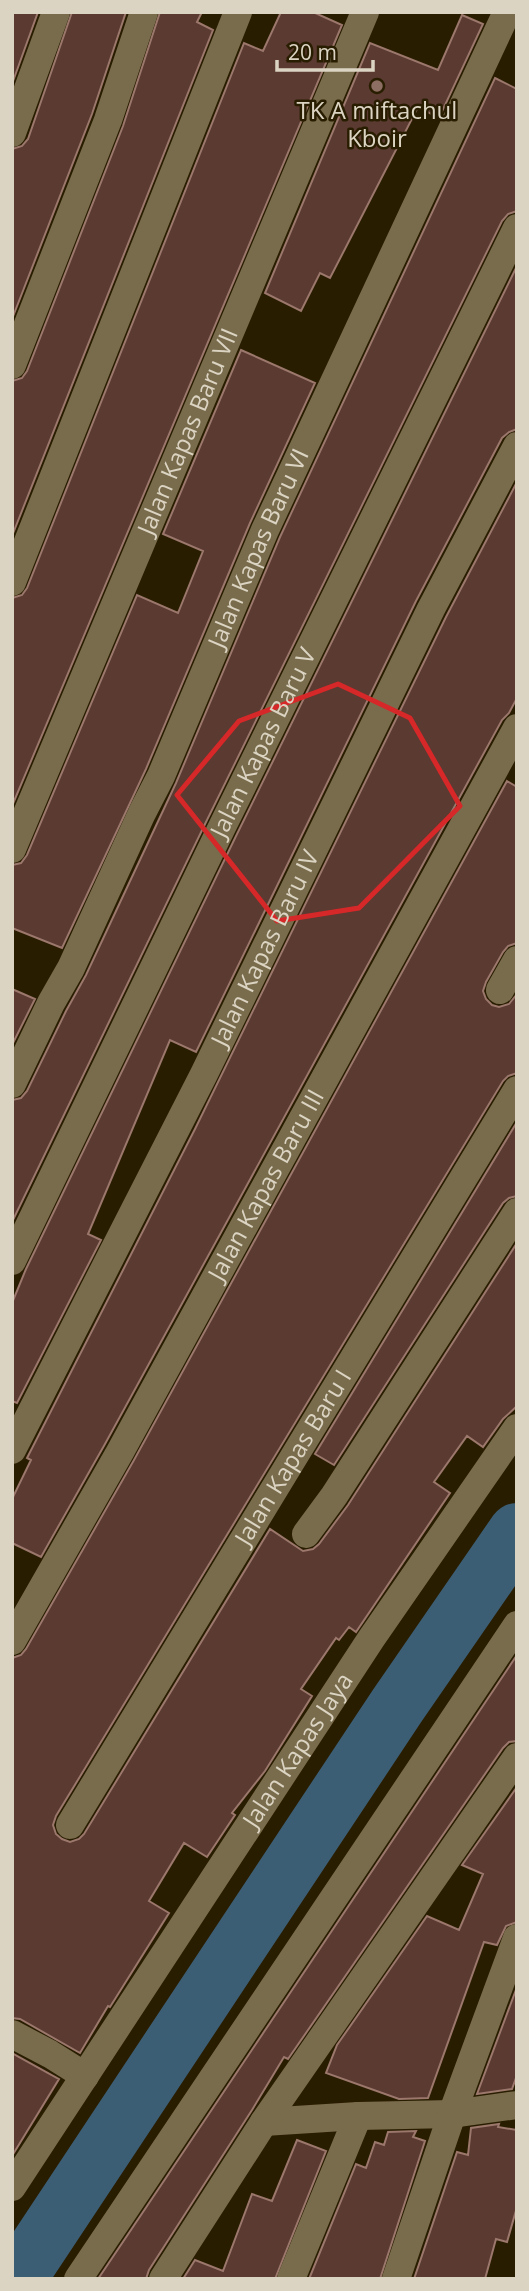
<svg xmlns="http://www.w3.org/2000/svg" width="529" height="2291" viewBox="0 0 529 2291" font-family="'Open Sans',sans-serif">
<style>
.lines{fill:none;stroke-linecap:round;stroke-linejoin:round}
.river{stroke:#3c5e75;stroke-width:58}
.building{fill:#5a3a31;stroke:#9b776c;stroke-width:2}
.street{stroke:#796c4c;stroke-width:28}
.marked{fill:none;stroke:#d62828;stroke-width:5;stroke-linejoin:round}
.education-dot{fill:#8d6e63;stroke:#291d00;stroke-width:2.5}
.labels{text-anchor:middle;stroke-width:5;stroke-linejoin:round;paint-order:stroke}
.poi-label{font-size:24px;fill:#dcd4c3;stroke:#291d00}
.street-label{font-size:24px;fill:#dcd4c3;stroke:#291d00}
</style>
<rect width="100%" height="100%" fill="#291d00"/>
<g class="lines">
<path class="river" d="M17 2279 397 1706 517 1532"/>
</g>
<path class="building" d="M12 12H38L12 84Z
M72 12H126L92 114 12 319V149L22 146 28 139Z
M160 12H202L197 22 213 30 12 536V381L22 378 27 371 123 126Z
M281 12H313L342 25 12 806V598L22 595 27 588 244 43 263 51Z
M462 15 483 24 439 118 418 107 330 278 320 273 301 311 265 293 370 43 438 70Z
M495 78 517 89V211L508 214 502 221 207 820 12 1222V1100L21 1098 27 1091 66 1011 86 975 176 783 280 537Z
M517 266V429L509 432 502 438 416 601 196 1052 170 1040 88 1234 101 1240 17 1403 12 1401V1303L26 1269 237 834Z
M241 350 315 383 250 523 146 769 62 948 12 928V865L21 863 27 855 137 595 178 613 203 551 163 534Z
M517 482V698L509 713 502 720 105 1444 41 1557 12 1543V1499L31 1460 27 1458 195 1129 446 617Z
M507 781 517 787V943L508 946 503 952 486 982 483 991 486 999 492 1005 499 1007 509 1004 517 994V1073L508 1076 503 1081 56 1816 53 1825 56 1834 62 1839 70 1842 79 1839 84 1834 270 1529 303 1551 313 1549 319 1544 348 1505 517 1243V1406L503 1419 483 1447 467 1436 434 1482 450 1493 356 1632 349 1627 339 1640 336 1638 301 1689 312 1696 265 1771 232 1813 235 1815 207 1857 184 1843 149 1901 169 1913 110 2007 108 2006 80 2053 20 2019 12 2018V1658L21 1655 26 1649 134 1460Z
M12 989 35 999 12 1045Z
M517 1122V1196L509 1198 503 1203 334 1465 315 1454Z
M517 1655V1741L509 1742 503 1748 288 2059 284 2057 252 2110 149 2270 146 2279H98Z
M517 1787V1922L506 1926 497 1945 484 1942 428 2098 399 2099 326 2073 337 2045 427 1916 459 1930 483 1874 462 1865Z
M517 1987V2075L512 2089 477 2094Z
M12 2053 59 2079 12 2156Z
M499 2124 498 2127 517 2130V2207L507 2242 496 2239 485 2279H414L457 2152 468 2155 471 2128Z
M416 2131 413 2137 425 2141 380 2279H309L356 2164 366 2168 375 2142 384 2145 388 2132Z
M297 2140 326 2151 275 2279H183L195 2260 223 2271 252 2194 272 2201Z"/>
<g class="lines">
<g class="street">
<path d="M12 133 56 12"/>
<path d="M12 365 108 120 144 12"/>
<path d="M12 582 238 12"/>
<path id="s1" d="M12 849 365 12"/>
<path d="M500 990 517 960"/>
<path id="s2" d="M12 1084 51 1003 71 968 142 813 161 776 265 530 507 12"/>
<path id="s3" d="M12 1261 222 827 517 228"/>
<path id="s4" d="M12 1450 204 1074 431 609 517 446"/>
<path d="M306 1534 334 1496 517 1212"/>
<path id="s5" d="M12 1641 120 1452 517 728"/>
<path id="s6" d="M70 1825 517 1090"/>
<path d="M12 2034 50 2054 85 2076"/>
<path d="M264 2122 358 2116 452 2114 517 2105"/>
<path id="s7" d="M12 2187 371 1639 517 1428"/>
<path d="M78 2279 517 1625"/>
<path d="M163 2279 264 2122 517 1757"/>
<path d="M291 2279 358 2116"/>
<path d="M396 2279 452 2114 517 1938"/>
</g>
</g>
<path class="marked" d="M338 684 410 718 460 806 359 908 277 921 177 795 239 721Z"/>
<circle class="education-dot" cx="377" cy="86" r="7"/>
<g class="labels">
<g class="poi-label">
<text x="377" y="119">TK A miftachul<tspan x="377" dy="28">Kboir</tspan></text>
</g>
<g class="street-label">
<text dy="8" stroke="none"><textPath href="#s1" startOffset="453">Jalan Kapas Baru VII</textPath></text>
<text dy="8" stroke="none"><textPath href="#s2" startOffset="590">Jalan Kapas Baru VI</textPath></text>
<text dy="8" stroke="none"><textPath href="#s3" startOffset="576">Jalan Kapas Baru V</textPath></text>
<text dy="8" stroke="none"><textPath href="#s4" startOffset="562">Jalan Kapas Baru IV</textPath></text>
<text dy="8" stroke="none"><textPath href="#s5" startOffset="522">Jalan Kapas Baru III</textPath></text>
<text dy="8" stroke="none"><textPath href="#s6" startOffset="430">Jalan Kapas Baru I</textPath></text>
<text dy="8" stroke="none"><textPath href="#s7" startOffset="522">Jalan Kapas Jaya</textPath></text>
</g>
</g>
<rect width="529" height="2291" fill="none" stroke="#dcd4c3" stroke-width="28"/>
<path d="M277 60v10h96v-10" fill="none" stroke="#dcd4c3" stroke-width="3.5"/>
<text x="288" y="60" font-size="21" fill="#dcd4c3" stroke="#291d00" stroke-width="5" paint-order="stroke">20 m</text>
</svg>
